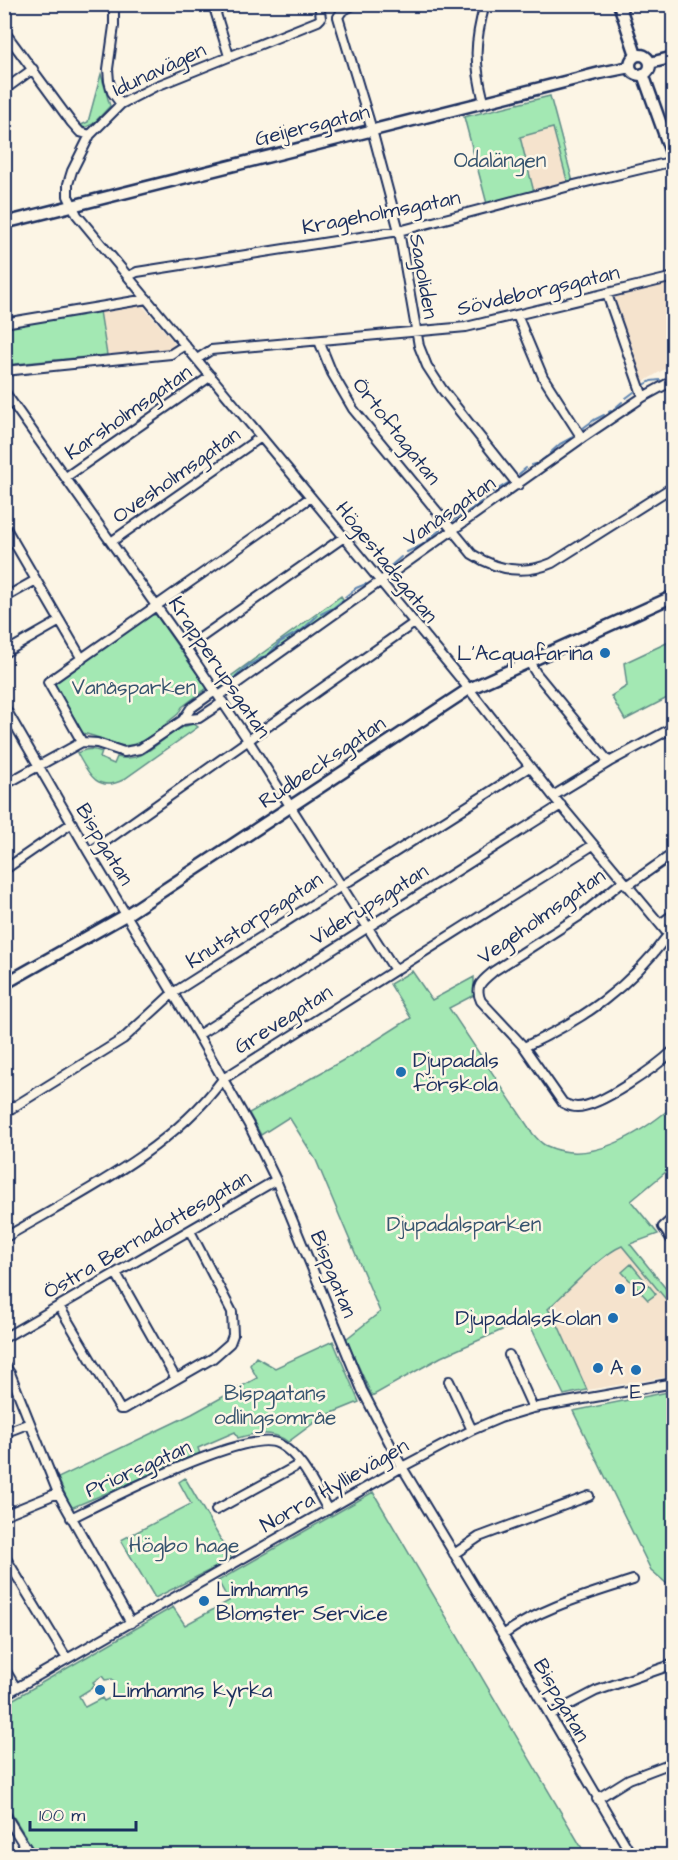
<svg xmlns="http://www.w3.org/2000/svg" width="678" height="1860" viewBox="0 0 678 1860" font-family="'Architects Daughter',sans-serif">
<style>
.built{fill:#f5e3cd}
.green{fill:#a3e8b3;stroke:#5f8c88;stroke-width:1.5;fill-rule:evenodd}
.lines{fill:none;stroke-linecap:round;stroke-linejoin:round}
.stream{stroke:#6086b2;stroke-width:2}
.street-casing{stroke:#1b2f5e;stroke-width:12}
.secondary-casing{stroke:#1b2f5e;stroke-width:15}
.street{stroke:#fcf5e5;stroke-width:8}
.secondary{stroke:#fcf5e5;stroke-width:10}
.poi-dot{fill:#1f6fb2;stroke:#fcf5e5;stroke-width:2}
.labels{text-anchor:middle;stroke-width:5;stroke-linejoin:round;paint-order:stroke}
.street-label{font-size:21px;fill:#1b2f5e;stroke:#fcf5e5}
.park-label{font-size:21px;fill:#36546f;stroke:#fcf5e5}
.poi-label{font-size:21px;fill:#1b2f5e;stroke:#fcf5e5;text-anchor:start}
</style>
<rect width="100%" height="100%" fill="#fcf5e5"/>
<filter id="ink" filterUnits="userSpaceOnUse"><feTurbulence type="fractalNoise" baseFrequency=".0167" numOctaves="2"/><feDisplacementMap in="SourceGraphic" scale="12" xChannelSelector="R" yChannelSelector="G"/><feConvolveMatrix kernelMatrix="1 2 1 2 8 2 1 2 1" color-interpolation-filters="sRGB"/></filter>
<g filter="url(#ink)">
<path class="built" d="M553 128 568 184 534 192 520 137Z
M673 282V364L643 382 641 380 614 301 616 296Z
M142 305 173 341 175 346 171 349 107 355 100 311Z
M622 1246 673 1308V1376L587 1390 559 1327 547 1309 591 1269 616 1249Z"/>
<path class="green" d="M101 74 110 106 93 124 84 128 81 125 88 122Z
M550 96 573 182 568 184 553 128 520 137 534 192 487 204 464 117Z
M100 311 107 355 5 365V327Z
M341 596 345 602 228 685 221 687 220 684Z
M151 615H156L207 688 182 707 178 714C162 726 140 750 119 745 107 741 96 736 82 733L54 684Z
M673 640V695L625 720 611 696 627 686 624 663Z
M194 724 198 727 123 780C97 793 88 773 77 753 86 749 92 748 102 752L100 758 114 764 117 757C148 766 165 728 194 724Z
M412 971 432 1000 474 977V995L449 1008 533 1134C537 1138 541 1144 547 1146 590 1166 641 1133 673 1106V1166L631 1201 658 1234 630 1244 671 1295 673 1294V1308L622 1246C603 1253 564 1294 548 1309L559 1327 587 1390 564 1395 527 1319 441 1357 372 1396 346 1339 380 1312 316 1160 289 1117 261 1135 249 1113 356 1053 411 1018 390 984Z
M631 1264 656 1294 648 1300 622 1272Z
M333 1341 359 1402 322 1417 288 1442C274 1431 254 1433 238 1438L235 1432 198 1448 200 1454 71 1508 58 1478 192 1414 257 1378 250 1365 256 1357 275 1368Z
M673 1391H674L673 1589 651 1570 573 1411Z
M185 1478 232 1559 155 1598 121 1540 191 1504 179 1482Z
M373 1492 586 1855H37L5 1803V1704L173 1607 185 1625 229 1601 218 1581ZM102 1676 105 1680 112 1679 116 1686 112 1692 114 1696 104 1701 102 1698 85 1707 79 1696 95 1686 93 1682Z"/>
<g class="lines">
<path class="stream" d="M644 385 651 381 660 380
M626 398 634 392
M614 409 622 402
M609 412 611 411
M583 428 594 420 604 415
M550 453 560 444 573 437
M542 460 546 457
M532 465 536 464
M519 474 526 468
M493 492 508 483
M486 497 488 495
M467 512 482 501
M452 521 462 515
M407 552 422 545 440 530
M386 570 401 557
M345 597 356 588 366 584
M321 614 333 608 343 600
M224 687 247 666 269 654 280 642 302 630 317 616"/>
<defs>
<path id="street" d="M114 4V26L108 69 109 81 112 92 121 104
M213 4 229 56
M319 4 321 18 318 21 154 87 121 104 90 135 72 171 68 184V196L77 215 344 537 469 689 553 796 674 941
M355 4 342 11 338 17 372 130 399 231 419 346 427 366 442 389 518 485
M4 31 71 122 80 132 90 135
M4 90 33 69
M484 102C474 63 474 43 485 4
M129 276 137 272 399 231 570 186 674 161
M607 294 643 397
M517 315 543 377 582 438
M4 323 147 299
M319 341 332 373 353 409 472 554C498 571 524 575 552 563L674 486
M197 359 211 350 466 327 674 277
M4 371 171 354 185 345
M4 391 186 648 248 740 395 970
M66 477 211 376
M4 525 82 659
M111 542 261 437
M4 545 13 540
M4 598 36 580
M186 648 344 537
M4 653 60 621
M529 662 536 673 609 762
M219 696 582 438 643 397 674 380
M4 706 89 853 198 1035 249 1125 276 1180 362 1390 402 1467 503 1635 632 1856
M183 720 199 718 223 702
M82 742 48 682 311 497
M4 785 82 742 97 743 124 752 140 749 183 720 191 708 215 691
M553 796 609 762 674 727
M89 853 414 623
M4 870 72 823
M623 881 581 915 494 971C482 981 474 986 481 1001L524 1047 563 1103C568 1105 571 1107 577 1107 600 1107 656 1067 674 1050
M627 886 674 853
M660 924 674 914
M198 1035 561 805
M524 1047C584 1019 629 988 668 935
M4 1113 123 1039 173 993 529 767
M674 1217 663 1227 674 1243
M4 1238C81 1193 170 1151 223 1079L593 845
M116 1273 176 1379
M59 1306 120 1409H124L213 1358 230 1343 233 1335 232 1312 190 1231
M4 1338 276 1180
M509 1355 533 1408
M4 1365 10 1373 58 1493 131 1623
M449 1381 472 1430
M4 1433 30 1423
M216 1510 300 1464
M4 1515 58 1493
M71 1518C105 1501 249 1427 279 1444 302 1456 315 1488 328 1510
M454 1554 479 1537 589 1496
M4 1555 67 1659
M503 1635C542 1607 588 1595 633 1580
M4 1668 16 1688
M4 1695 402 1467 472 1430 500 1418 533 1408 674 1383
M550 1715 596 1691 674 1664
M597 1799 629 1779 674 1762
M4 1813 31 1856"/>
<path id="secondary" d="M619 4 636 55
M630 65a10 10 0 1 1 20 0a10 10 0 1 1-20 0Z
M650 63 674 57
M643 74 674 161
M4 223 600 73 630 67
M4 984 126 915 469 689 674 596"/>
</defs>
<use href="#street" class="street-casing"/>
<use href="#secondary" class="secondary-casing"/>
<use href="#street" class="street"/>
<use href="#secondary" class="secondary"/>
</g>
</g>
<g class="poi-dot">
<circle cx="605" cy="653" r="6"/>
<circle cx="401" cy="1072" r="6"/>
<circle cx="620" cy="1289" r="6"/>
<circle cx="613" cy="1318" r="6"/>
<circle cx="598" cy="1368" r="6"/>
<circle cx="636" cy="1370" r="6"/>
<circle cx="204" cy="1601" r="6"/>
<circle cx="100" cy="1690" r="6"/>
</g>
<g class="labels">
<g class="street-label">
<text transform="translate(159 69) rotate(-25)" y="7">Idunavägen</text>
<text transform="translate(312 125) rotate(-14)" y="7">Geijersgatan</text>
<text transform="translate(381 212) rotate(-11)" y="7">Krageholmsgatan</text>
<text transform="translate(424 276) rotate(80)" y="7">Sagoliden</text>
<text transform="translate(538 290) rotate(-13)" y="7">Sövdeborgsgatan</text>
<text transform="translate(128 412) rotate(-35)" y="7">Karsholmsgatan</text>
<text transform="translate(397 431) rotate(52)" y="7">Örtoftagatan</text>
<text transform="translate(176 475) rotate(-35)" y="7">Ovesholmsgatan</text>
<text transform="translate(449 511) rotate(-35)" y="7">Vanåsgatan</text>
<text transform="translate(387 562) rotate(51)" y="7">Högestadsgatan</text>
<text transform="translate(220 667) rotate(56)" y="7">Krapperupsgatan</text>
<text transform="translate(322 762) rotate(-34)" y="7">Rudbecksgatan</text>
<text transform="translate(105 844) rotate(59)" y="7">Bispgatan</text>
<text transform="translate(369 904) rotate(-32)" y="7">Viderupsgatan</text>
<text transform="translate(541 916) rotate(-35)" y="7">Vegeholmsgatan</text>
<text transform="translate(254 920) rotate(-33)" y="7">Knutstorpsgatan</text>
<text transform="translate(283 1019) rotate(-32)" y="7">Grevegatan</text>
<text transform="translate(147 1234) rotate(-30)" y="7">Östra Bernadottesgatan</text>
<text transform="translate(334 1274) rotate(68)" y="7">Bispgatan</text>
<text transform="translate(138 1468) rotate(-24)" y="7">Priorsgatan</text>
<text transform="translate(334 1485) rotate(-30)" y="7">Norra Hyllievägen</text>
<text transform="translate(562 1700) rotate(60)" y="7">Bispgatan</text>
</g>
<g class="park-label">
<text x="500" y="167">Odalängen</text>
<text x="134" y="694">Vanåsparken</text>
<text x="464" y="1231">Djupadalsparken</text>
<text x="275" y="1400">Bispgatans<tspan x="275" dy="24">odlingsområe</tspan></text>
<text x="184" y="1552">Högbo hage</text>
</g>
<g class="poi-label">
<text x="593" y="660" text-anchor="end">L'Acquafarina</text>
<text x="413" y="1067">Djupadals<tspan x="413" dy="24">förskola</tspan></text>
<text x="632" y="1296">D</text>
<text x="601" y="1325" text-anchor="end">Djupadalsskolan</text>
<text x="610" y="1375">A</text>
<text x="636" y="1399" text-anchor="middle">E</text>
<text x="216" y="1596">Limhamns<tspan x="216" dy="24">Blomster Service</tspan></text>
<text x="112" y="1697">Limhamns kyrka</text>
</g>
</g>
<rect width="678" height="1860" fill="none" stroke="#fcf5e5" stroke-width="24"/>
<rect x="12" y="12" width="654" height="1836" fill="none" stroke="#1b2f5e" stroke-width="2" filter="url(#ink)"/>
<path d="M30 1821v9h106v-9" fill="none" stroke="#1b2f5e" stroke-width="3"/>
<text x="39" y="1821" font-size="18" fill="#1b2f5e" stroke="#fcf5e5" stroke-width="4.5" paint-order="stroke">100 m</text>
</svg>
